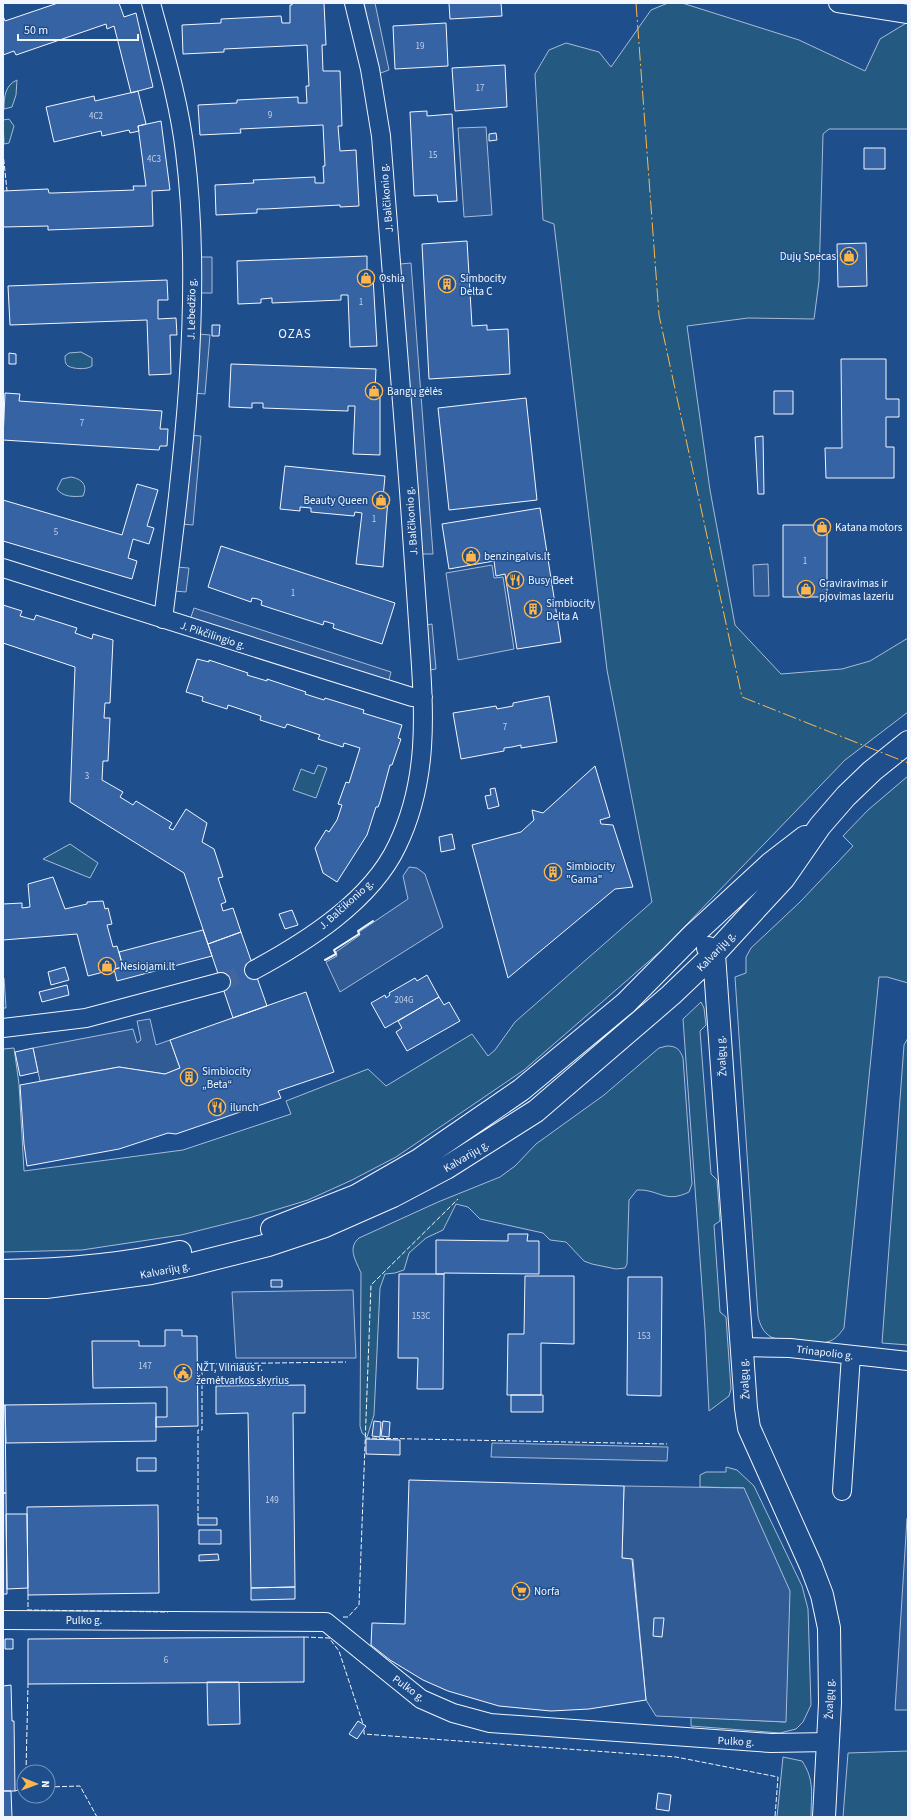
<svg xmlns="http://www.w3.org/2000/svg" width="911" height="1820" viewBox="0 0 911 1820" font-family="'Source Sans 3',sans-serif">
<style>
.green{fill:#245a82;stroke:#a8bbd7}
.parking{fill:#305b95;stroke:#a8bbd7}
.building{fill:#3563a3;stroke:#f2f6ff}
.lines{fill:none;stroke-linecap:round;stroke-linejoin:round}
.minor-tunnel{stroke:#3f679d;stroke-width:18;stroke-dasharray:18 9;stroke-linecap:butt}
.minor-casing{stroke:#f2f6ff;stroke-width:20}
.major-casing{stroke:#f2f6ff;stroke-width:24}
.minor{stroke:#1f4e8c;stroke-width:18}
.major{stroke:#1f4e8c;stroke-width:22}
.fence{stroke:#f2f6ff;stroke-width:1;stroke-dasharray:5 2;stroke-linecap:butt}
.wall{stroke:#f2f6ff;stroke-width:2}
.power{stroke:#ffb74d;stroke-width:1;stroke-dasharray:14 3 2 3;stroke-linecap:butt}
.labels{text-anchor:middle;stroke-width:3;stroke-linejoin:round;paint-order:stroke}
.number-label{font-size:9px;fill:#c3d1e8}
.street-label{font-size:11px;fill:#f2f6ff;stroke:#1f4e8c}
.poi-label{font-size:11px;fill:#f2f6ff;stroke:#1f4e8c;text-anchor:start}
.quarter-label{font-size:13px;letter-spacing:1px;fill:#f2f6ff;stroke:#1f4e8c}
</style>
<rect width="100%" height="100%" fill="#1f4e8c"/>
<path class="green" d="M668 3H682L799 40 865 71 880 39 908 22V129H829L823 134 819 281 814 319 748 318 687 326 710 490 735 625 781 674 842 669 870 661 908 638V712L845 760 663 949 524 1070 396 1157 352 1180 308 1200 249 1218 181 1235 82 1250 3 1252V1049L14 1048 19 1084 24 1171 183 1150 291 1114 286 1101 368 1069 386 1086 472 1034 488 1056 495 1050 515 1022 652 902 607 670 554 224 543 220 535 74 549 50 566 43 599 52 611 67 651 10Z
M17 80 16 95 12 107 4 109C4 97 5 85 17 80Z
M9 119 14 126 9 143 4 144 3 120Z
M81 352 92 358V366C87 370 73 369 68 366 65 364 65 360 65 356L69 353Z
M71 477C82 479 88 485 83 496 74 497 62 497 57 489L62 479Z
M318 765 327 768 316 798 293 790 301 769 314 774Z
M908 776V983L887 977H879L844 1328C839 1335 835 1340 827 1342 818 1345 780 1341 771 1337 763 1332 760 1325 758 1316L735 977 746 973V957L751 948 800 902 853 846 843 836 868 810Z
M70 844 98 863 90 878 43 859Z
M701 1002 704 1008 706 1025 700 1031 711 1174 717 1180 720 1221 714 1225 720 1312 726 1317 731 1389 729 1396 709 1411 705 1329 683 1019Z
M908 1038V1345L882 1343 904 1045Z
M667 1046C676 1046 680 1049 683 1058L692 1184 689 1192C665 1204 659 1189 637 1190L629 1200 627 1264 625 1268 616 1269 592 1264 584 1261 566 1242 550 1240 543 1233 480 1219 468 1207 456 1204 443 1230 426 1238 409 1253 404 1270 395 1273 385 1274 380 1288 374 1415 367 1437 362 1433 360 1426 361 1273C356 1261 347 1248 359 1238L438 1202 500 1177 515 1166 536 1144 604 1095 659 1048Z
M726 1467 737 1470 754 1486 802 1586 808 1609 811 1705 803 1722 796 1729 780 1733 691 1726V1717L785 1722 744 1488 700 1487V1475L706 1472H726Z
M908 1751V1817H843L848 1753Z
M783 1757 802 1761C815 1780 811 1795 811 1817H777Z"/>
<path class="parking" d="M364 3H375L389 70 378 74Z
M486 127 492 215 464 217 458 128Z
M199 257H212V293H200Z
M411 263 433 554H422L400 264Z
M198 334 210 335 205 394 193 393Z
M188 435 201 436 193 525 181 524Z
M768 564 769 596H754L753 565Z
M492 565 494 578 503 577 514 649 458 660 446 573Z
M176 567 189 568 186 592 174 591Z
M194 608 391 672 388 684 190 620Z
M432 624 436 669 430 670 426 625Z
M409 867 417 868 425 874 443 927 340 992 326 962 337 956 336 952 360 935 359 932 408 899 403 876Z
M4 978 6 1008H3V979Z
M150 1019 156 1045 170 1040 180 1068 165 1074 119 1067 40 1081 33 1048 133 1029 137 1043 141 1040 137 1021Z
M353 1290 356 1358H236L232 1292Z
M492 1443 668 1447 667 1461 491 1457Z
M624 1486 744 1488 790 1591 786 1722 656 1716 646 1700 633 1559 622 1558Z
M907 1518H908V1710H895Z"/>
<path class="building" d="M58 3H119L124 17 136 13 153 87 131 93 114 26 107 29 106 24 16 55 14 51 3 55V16L5 21Z
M292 3H324L326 45H322L323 71H340L342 126H338L340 151 356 150 359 206 340 207V205L265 209H257V213L216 215 215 185 254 183 253 180 315 177V183H324L323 166H325L323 125 240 129 241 133 200 135 198 105 237 103V100L298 97V103H307L306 86H309L307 45 224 49V52L183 54 182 25 221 23V19L281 16 282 23H290V5H292Z
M449 3H501L502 16 450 19Z
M446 23 448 66 395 69 393 26Z
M505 65 507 107 455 111 452 68Z
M138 91 146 124 138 126 139 131 130 133 129 130 102 136 101 131 54 142 46 107 94 96 95 101Z
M427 111V116L452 114 457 201 438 202 437 195 414 196 410 112Z
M161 121 170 190 152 191 153 226 48 230V226L3 227V191L48 189 49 193H53L134 190 133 186H146L138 126Z
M496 133 497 140 489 141V134Z
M864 148H885V169H864Z
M467 241 472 326 487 325V330L508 329 510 374 429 379 422 244Z
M866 243 867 286 838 287 837 244Z
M367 256V277H373L377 346 350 347 348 295H341V300L272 303V298L261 299V303L238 304 237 261Z
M167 280 168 300H158V319L176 318 177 335H170L171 374 149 375 147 320 10 325 8 286Z
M212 325H220L219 336H212Z
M9 353 16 354V364H9Z
M841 359H886V399H899V417H886V447H894V478H826L825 448H842Z
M231 364 376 369 375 390H380V455L353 454 355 406H348V411L263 408V403H252V408L229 407Z
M774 391H793V414H774Z
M5 393 20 394 19 401 162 411 160 429H168L167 446H160L159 450 3 440Z
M526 398 537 500 449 510 438 408Z
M763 436 764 494H758L755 437Z
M285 466 385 476 383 498H388L383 567 356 564 362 513 355 512 354 516 311 512V508L300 507V511L280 509Z
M137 484 158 490 147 526 154 528 149 544 133 539 128 558 137 561 132 579 3 541V500L122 535Z
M540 508 561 642 517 649 505 574 496 576 494 561 449 569 442 524Z
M783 525H827V597H783Z
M221 546 395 603 382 644 333 628 334 624 324 621 323 625 261 605 262 601 258 599 252 598 251 602 208 587Z
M3 605 22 611 20 616 34 620 36 615 77 628 75 633 92 639 93 634 113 640 110 703H105L104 718H110L108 761H103L102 780 123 792 120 797 133 805 136 801 172 823 169 828 173 830 186 809 207 823 202 842 214 849 223 877 218 878 226 902 221 904 223 911 233 908 241 932 208 944 184 873 70 802 75 667 3 643Z
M197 659 209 662V660L248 673 247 675 267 681V679L306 692 305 694 324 700 325 698 364 710 363 713 402 725 398 738 401 739 392 765H390L380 802 378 807H376L367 835 337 882 323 873 315 848 326 830 329 832 337 820 342 805 338 804 346 782 349 783 360 748 344 743 343 747 318 739 320 735 287 724 285 728 260 720 261 716 228 705 227 709 202 701 203 697 186 692Z
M549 696 557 742 521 748V745L512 747 504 748V751L461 759 453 713 496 706 497 709 513 706V703Z
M595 766 610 817 600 820 601 824 613 825 633 887 615 889 508 978 472 845 521 832 534 820 532 810 543 813Z
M495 788 499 806 488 809 485 796 491 795 490 789Z
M452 834 455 849 441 852 439 837Z
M53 877 65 909 87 904V902L103 901 105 909 108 908 112 924 107 925 113 947 117 946 123 967 88 976 77 934 3 940V904L22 903V908L30 907 28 884Z
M292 910 298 925 285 929 279 914Z
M203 930 212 956 117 981 114 969 123 967 119 952Z
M241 932 267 1006 233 1018 208 944Z
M65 967 69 980 51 985 48 972Z
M427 975 439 997 385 1028 371 1003 385 995 386 998 390 995 389 993 415 978 417 981Z
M67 985 69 995 42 1002 39 992Z
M306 992 334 1072 278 1091 281 1098 176 1134 168 1133 119 1149 27 1166 24 1144 20 1085 119 1067 165 1074 180 1068 170 1040Z
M439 997 444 1005 449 1002 460 1021 407 1051 396 1032 402 1028 398 1021Z
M33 1048 38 1072 20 1076 15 1052Z
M508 1234H528L527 1241H539V1274L444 1273V1274H436V1240L508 1241Z
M399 1274H444L443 1389H417L418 1358H398Z
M525 1276H574V1344L541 1343V1395H507L508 1334H524Z
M628 1277H662L661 1396 627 1395Z
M271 1280H282V1287H271Z
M165 1330H182V1336H197L198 1426 156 1427V1417H167V1387L93 1388 92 1341H139V1346H165Z
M305 1385V1413H293L295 1587 251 1588 248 1413 216 1414V1386Z
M511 1395H543V1412H511Z
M156 1403V1441L6 1443 5 1405Z
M3 1405H5L6 1493H3Z
M374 1421 381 1422 380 1437 372 1436Z
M383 1421 390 1422 389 1437 381 1436Z
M366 1439 400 1440V1455L366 1454Z
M137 1458H156V1471H137Z
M409 1480 624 1486 622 1558 632 1559 646 1700 589 1709 551 1711 499 1706 448 1691 423 1680 390 1660 371 1645 372 1623 405 1624Z
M3 1493H6L7 1594H3Z
M158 1505 159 1593 28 1595 27 1507Z
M6 1514H27L28 1588 7 1589Z
M198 1518H217V1525H198Z
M199 1530H221V1544H199Z
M218 1554 219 1560 199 1561V1555Z
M295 1587V1599L251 1600V1588Z
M654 1618H664L662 1637 653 1636Z
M304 1637V1682L28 1684V1639Z
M5 1639H13V1649H5Z
M207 1682H239L240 1724 208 1725Z
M11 1685 12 1721H14L15 1791H3V1686Z
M358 1721 366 1726 357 1739 349 1734Z
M3 1791H11L12 1817H3Z
M658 1793 671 1795 669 1811 656 1809Z"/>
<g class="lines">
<path class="minor-tunnel" d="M221 982 254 970"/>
<defs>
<path id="minor" d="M151 3C164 52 179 101 185 152 204 302 182 469 163 619
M838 3 908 14
M3 568 412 697H423
M254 970C306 942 371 901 397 846 430 778 424 710 419 636 416 588 412 539 409 491 399 372 390 254 381 136L370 69 354 3
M3 1028 86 1018 221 982
M742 1347 790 1348 908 1361
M842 1491 851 1355
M3 1620 326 1622 421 1699 453 1713 490 1723 771 1743 829 1742"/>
<path id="major" d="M708 948 714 954 746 1408 749 1428 811 1566 822 1595 829 1628 830 1703 824 1817
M272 1229 356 1196 419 1160 521 1090 626 1003 694 934 770 864 805 837
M3 1271C63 1270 122 1265 180 1252
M3 1287H46L151 1273 189 1265 268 1245 325 1226 393 1196 446 1168 536 1111 671 995 714 954 784 878 820 826 846 796 872 771 908 742"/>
</defs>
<use href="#minor" class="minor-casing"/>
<use href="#major" class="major-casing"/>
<use href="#minor" class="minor"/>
<use href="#major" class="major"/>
<path class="fence" d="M3 152 7 191
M365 1438 667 1444
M198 1518V1430H202V1364L346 1362
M28 1595V1610L168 1612
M343 1617H348L359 1605 371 1285 458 1199
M304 1637 329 1638 339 1651 363 1724
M364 1730V1734L676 1757 778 1777 775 1817
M26 1772 28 1684
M48 1787 80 1786 97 1817
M15 1791 24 1788"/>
<path class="wall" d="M325 960 336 954 334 950 359 934 358 931 373 921"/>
<path class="power" d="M636 3 659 315 742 697 908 763"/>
</g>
<defs>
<symbol id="shop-ring" viewBox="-11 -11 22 22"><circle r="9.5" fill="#1f4e8c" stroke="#ffb74d" stroke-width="1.5"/><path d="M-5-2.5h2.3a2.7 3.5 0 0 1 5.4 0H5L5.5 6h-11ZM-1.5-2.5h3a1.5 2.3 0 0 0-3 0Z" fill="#ffb74d"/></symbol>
<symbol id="building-ring" viewBox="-11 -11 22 22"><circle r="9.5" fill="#1f4e8c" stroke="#ffb74d" stroke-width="1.5"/><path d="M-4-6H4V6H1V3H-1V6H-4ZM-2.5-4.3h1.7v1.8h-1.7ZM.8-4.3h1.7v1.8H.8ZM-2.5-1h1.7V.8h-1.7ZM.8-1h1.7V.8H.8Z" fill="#ffb74d"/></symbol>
<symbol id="restaurant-ring" viewBox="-11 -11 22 22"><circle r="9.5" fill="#1f4e8c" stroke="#ffb74d" stroke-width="1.5"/><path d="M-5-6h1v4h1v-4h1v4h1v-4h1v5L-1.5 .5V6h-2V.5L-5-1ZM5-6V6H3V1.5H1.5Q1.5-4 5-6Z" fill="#ffb74d"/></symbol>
<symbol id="civic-ring" viewBox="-11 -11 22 22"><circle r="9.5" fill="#1f4e8c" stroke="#ffb74d" stroke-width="1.5"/><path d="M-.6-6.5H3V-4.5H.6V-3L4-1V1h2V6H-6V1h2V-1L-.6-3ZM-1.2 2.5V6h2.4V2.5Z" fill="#ffb74d"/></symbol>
<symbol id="supermarket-ring" viewBox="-11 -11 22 22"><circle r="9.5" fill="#1f4e8c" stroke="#ffb74d" stroke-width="1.5"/><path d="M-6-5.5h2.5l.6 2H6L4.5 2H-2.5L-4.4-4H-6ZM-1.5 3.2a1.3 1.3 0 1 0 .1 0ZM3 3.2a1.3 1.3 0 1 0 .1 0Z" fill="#ffb74d"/></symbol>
</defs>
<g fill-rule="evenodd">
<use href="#shop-ring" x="839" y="246" width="20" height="20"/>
<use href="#shop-ring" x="356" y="268" width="20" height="20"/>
<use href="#building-ring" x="437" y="274" width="20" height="20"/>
<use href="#shop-ring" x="364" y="381" width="20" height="20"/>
<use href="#shop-ring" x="371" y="490" width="20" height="20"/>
<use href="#shop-ring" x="812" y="517" width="20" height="20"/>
<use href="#shop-ring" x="461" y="546" width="20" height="20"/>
<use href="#restaurant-ring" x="505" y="570" width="20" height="20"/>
<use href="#shop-ring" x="796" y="579" width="20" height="20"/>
<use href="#building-ring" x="523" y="599" width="20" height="20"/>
<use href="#building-ring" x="543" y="862" width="20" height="20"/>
<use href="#shop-ring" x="97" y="956" width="20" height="20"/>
<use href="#building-ring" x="179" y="1067" width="20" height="20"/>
<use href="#restaurant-ring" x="207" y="1097" width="20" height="20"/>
<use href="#civic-ring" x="173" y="1363" width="20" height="20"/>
<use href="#supermarket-ring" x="511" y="1581" width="20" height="20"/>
</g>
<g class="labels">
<g class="number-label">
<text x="420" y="49">19</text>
<text x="480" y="91">17</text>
<text x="270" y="118">9</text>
<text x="96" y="119">4C2</text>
<text x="433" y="158">15</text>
<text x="154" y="162">4C3</text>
<text x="361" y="305">1</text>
<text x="82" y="426">7</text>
<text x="374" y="522">1</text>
<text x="56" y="535">5</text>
<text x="805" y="564">1</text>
<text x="293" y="596">1</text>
<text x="505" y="730">7</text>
<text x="87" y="779">3</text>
<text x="404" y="1003">204G</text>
<text x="421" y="1319">153C</text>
<text x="644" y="1339">153</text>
<text x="145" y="1369">147</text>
<text x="272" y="1503">149</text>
<text x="166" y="1663">6</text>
</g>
<g class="street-label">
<text transform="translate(386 198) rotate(-95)" y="4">J. Balčikonio g.</text>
<text transform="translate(191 309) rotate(-89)" y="4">J. Lebedžio g.</text>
<text transform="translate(411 521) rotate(-94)" y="4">J. Balčikonio g.</text>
<text transform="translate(213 635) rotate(18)" y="4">J. Pikčilingio g.</text>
<text transform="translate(346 904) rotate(-42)" y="4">J. Balčikonio g.</text>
<text transform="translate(716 951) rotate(-46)" y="4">Kalvarijų g.</text>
<text transform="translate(721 1056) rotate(-94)" y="4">Žvalgų g.</text>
<text transform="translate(466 1156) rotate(-31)" y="4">Kalvarijų g.</text>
<text transform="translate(165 1270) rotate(-11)" y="4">Kalvarijų g.</text>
<text transform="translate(825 1352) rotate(7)" y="4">Trinapolio g.</text>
<text transform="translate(744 1379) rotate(-94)" y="4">Žvalgų g.</text>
<text x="84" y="1624">Pulko g.</text>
<text transform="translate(409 1688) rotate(36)" y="4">Pulko g.</text>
<text transform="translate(829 1699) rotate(-89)" y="4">Žvalgų g.</text>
<text transform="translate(736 1741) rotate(3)" y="4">Pulko g.</text>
</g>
<g class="poi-label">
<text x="836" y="260" text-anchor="end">Dujų Specas</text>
<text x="379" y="282">Oshia</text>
<text x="460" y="282">Simbocity<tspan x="460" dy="13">Delta C</tspan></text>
<text x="387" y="395">Bangų gėlės</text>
<text x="368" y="504" text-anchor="end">Beauty Queen</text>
<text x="835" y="531">Katana motors</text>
<text x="484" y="560">benzingalvis.lt</text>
<text x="528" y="584">Busy Beet</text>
<text x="819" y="587">Graviravimas ir<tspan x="819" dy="13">pjovimas lazeriu</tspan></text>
<text x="546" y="607">Simbiocity<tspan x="546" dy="13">Delta A</tspan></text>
<text x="566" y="870">Simbiocity<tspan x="566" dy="13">"Gama"</tspan></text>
<text x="120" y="970">Nesiojami.lt</text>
<text x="202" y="1075">Simbiocity<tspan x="202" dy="13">„Beta“</tspan></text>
<text x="230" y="1111">ilunch</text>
<text x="196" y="1371">NŽT, Vilniaus r.<tspan x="196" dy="13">žemėtvarkos skyrius</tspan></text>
<text x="534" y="1595">Norfa</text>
</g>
<g class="quarter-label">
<text x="295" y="338">OZAS</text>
</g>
</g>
<rect width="911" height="1820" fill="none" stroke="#f2f6ff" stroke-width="8"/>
<g transform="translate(36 1784) rotate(91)"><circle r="19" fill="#1f4e8c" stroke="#7391ba"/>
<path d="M0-3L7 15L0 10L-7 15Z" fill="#ffb74d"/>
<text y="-6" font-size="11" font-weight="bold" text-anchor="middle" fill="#f2f6ff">N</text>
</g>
<path d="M18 34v6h120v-6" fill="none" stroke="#f2f6ff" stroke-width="2"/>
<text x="24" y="34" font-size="12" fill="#f2f6ff" stroke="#1f4e8c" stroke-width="3" paint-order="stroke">50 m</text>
</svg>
